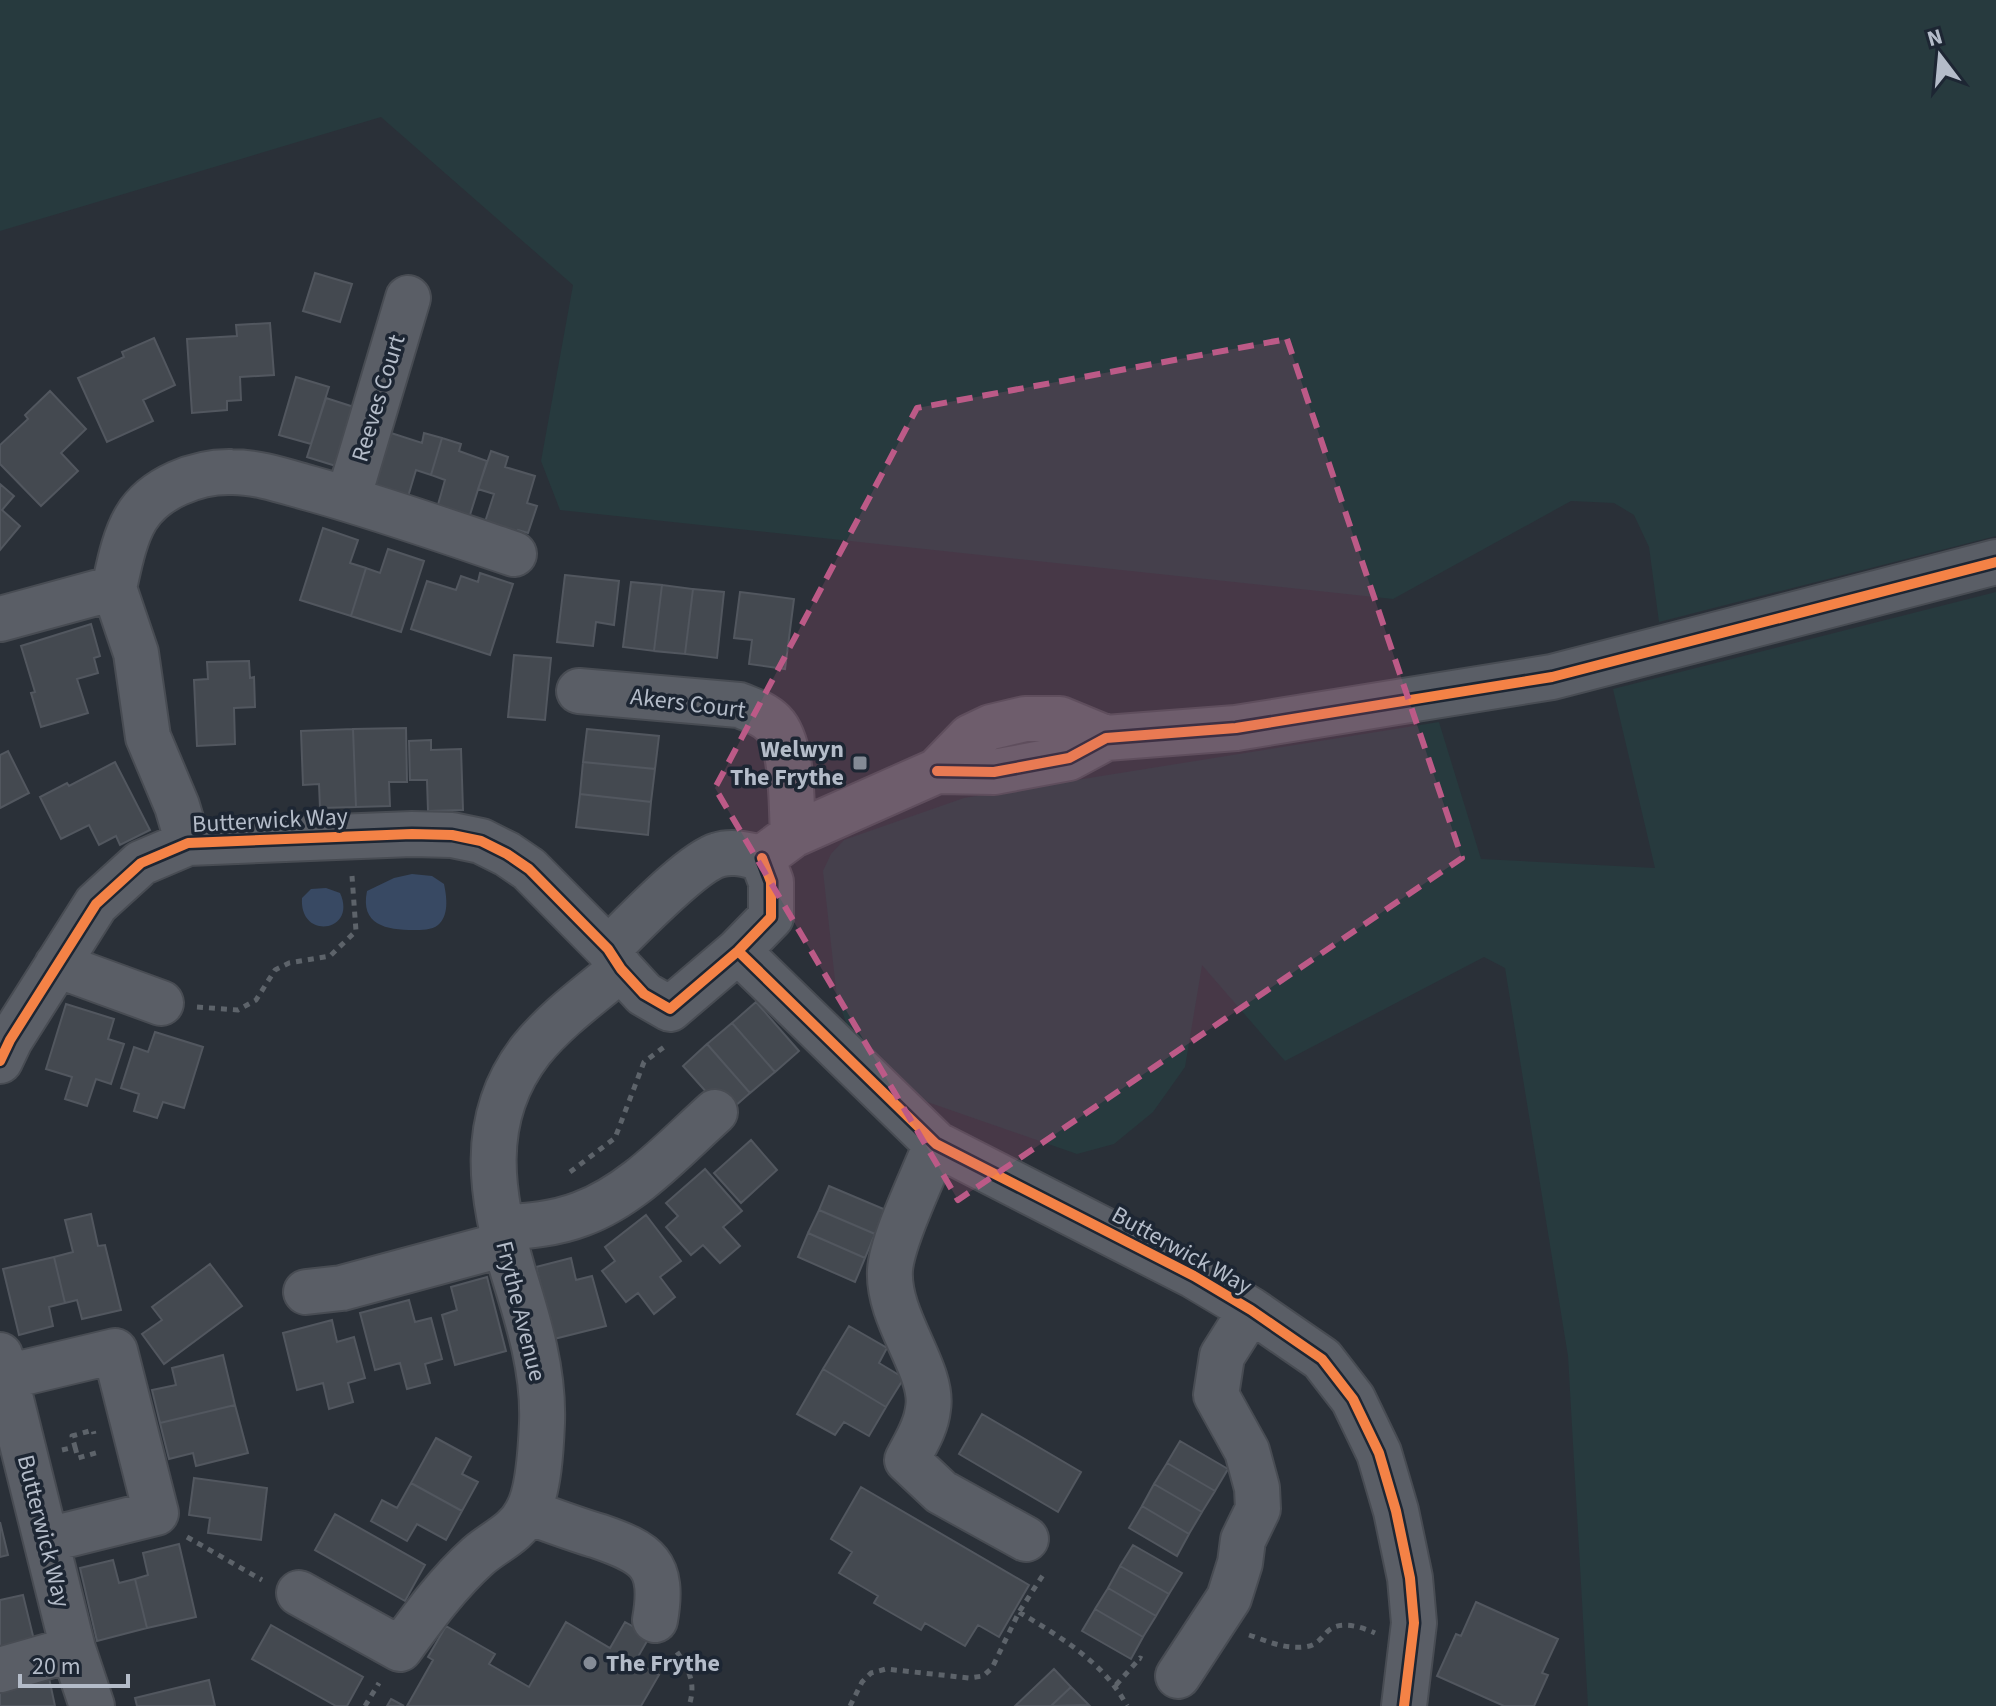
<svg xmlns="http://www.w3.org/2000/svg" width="1996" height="1706" viewBox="0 0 1996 1706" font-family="'Source Sans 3',sans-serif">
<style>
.green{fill:#273a3e}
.water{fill:#384963}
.building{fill:#444950;stroke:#52575f;stroke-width:2}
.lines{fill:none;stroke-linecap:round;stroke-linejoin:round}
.minor-casing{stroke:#484c53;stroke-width:48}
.path{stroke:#5d636a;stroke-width:5;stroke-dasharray:6 6;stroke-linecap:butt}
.minor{stroke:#5a5e66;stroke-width:44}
.cycleway-casing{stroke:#1d2633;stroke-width:15}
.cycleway{stroke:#f48246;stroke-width:10}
.marked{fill:#bc5a87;fill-opacity:0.2;stroke:#bc5a87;stroke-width:6;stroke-dasharray:16 10;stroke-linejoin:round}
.poi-dot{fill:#848b96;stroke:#1d2633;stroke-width:3}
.labels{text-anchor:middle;stroke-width:7;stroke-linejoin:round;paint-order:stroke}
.street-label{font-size:24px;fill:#b4bcc9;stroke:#1d2633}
.poi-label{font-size:24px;font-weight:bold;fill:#b4bcc9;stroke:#1d2633;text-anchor:end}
</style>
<rect width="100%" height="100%" fill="#2a3038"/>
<path class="green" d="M0 0H1996V536L1659 622 1649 547 1634 515 1614 503 1571 501 1393 599 560 510 541 461 573 285 381 117 0 231Z
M1996 592V1706H1588L1568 1356 1505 968 1484 957 1285 1061 1202 965 1185 1067 1153 1112 1114 1144 1077 1154 916 1098 850 1033 837 998 823 871 831 854 844 840 964 798 1439 722 1481 859 1655 868 1613 689Z"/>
<path class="water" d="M412 874 432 876 444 884C447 898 449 916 438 925 432 930 421 930 414 930 386 930 360 925 367 891L394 878Z
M326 888 340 893C358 932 299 941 302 898L311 889Z"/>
<path class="building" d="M315 273 352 284 340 322 303 311Z
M270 323 274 375 240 377 241 400 227 401V410L192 413 187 339 237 336 236 325Z
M154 338 175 385 143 400 153 421 107 442 78 378 124 357 122 352Z
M296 377 329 387 311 444 279 435Z
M50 391 86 429 61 453 78 471 41 506 0 464V445L28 419 25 415Z
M326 398 357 408 339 467 307 457Z
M391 433 422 443 424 433 442 438 431 475 416 470 407 500 373 489Z
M442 438 461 444 459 451 487 461 469 518 437 508 445 480 431 475Z
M491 451 508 457 505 467 535 476 527 503 537 506 528 533 518 530 516 535 484 525 494 494 478 489Z
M0 484 14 496 2 510 20 526 0 550Z
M323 528 358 540 350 563 366 568 351 616 300 600Z
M388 549 424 561 401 632 351 616 366 568 380 573Z
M480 573 513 584 490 655 411 629 427 581 456 590 461 576 478 582Z
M565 575 619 581 614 625 596 622 593 646 557 642Z
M631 582 662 585 654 651 623 647Z
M662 585 693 589 685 654 654 651Z
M693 589 724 592 717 658 685 654Z
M740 592 794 599 785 669 749 664 752 640 734 638Z
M91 624 100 656 94 658 98 673 77 679 88 713 41 727 31 693 35 692 21 646Z
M514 655 551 658 545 720 508 717Z
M249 661 250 678 254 677 255 707 234 708 235 744 197 746 194 680 208 679 207 662Z
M406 728 407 782H389L390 806 356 807 353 729Z
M353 729 356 807 320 808 319 784 303 785 301 731Z
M587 729 659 736 655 769 583 762Z
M431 740V750L461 749 463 810 428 811 427 780H410L409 741Z
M8 751 29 793 0 808V755Z
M115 762 150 830 120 845 116 836 99 845 89 825 61 839 40 797 67 783 69 786Z
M583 762 655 769 651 802 580 794Z
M580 794 651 802 648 835 576 827Z
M756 1002 799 1051 775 1072 732 1023Z
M66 1004 114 1019 108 1039 124 1044 111 1084 96 1079 87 1106 65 1099 72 1077 46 1069Z
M732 1023 775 1072 750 1093 707 1044Z
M155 1032 203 1047 184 1108 163 1102 157 1118 134 1111 139 1094 121 1088 134 1047 148 1052Z
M707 1044 750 1093 726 1114 683 1066Z
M751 1140 777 1170 741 1203 714 1173Z
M705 1169 742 1211 723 1227 740 1246 720 1263 703 1245 691 1255 666 1227 678 1216 666 1203Z
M829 1186 886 1210 875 1234 819 1210Z
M819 1210 875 1234 865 1258 808 1233Z
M91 1214 98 1246 105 1245 121 1310 82 1319 77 1300 65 1303 54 1257 73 1252 65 1220Z
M646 1215 681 1261 660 1277 675 1297 654 1314 638 1293 626 1302 602 1271 615 1261 605 1247Z
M808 1233 865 1258 855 1282 798 1257Z
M54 1257 65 1303 49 1307 53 1326 19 1335 3 1269Z
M571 1258 576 1280 592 1276 606 1326 554 1339 536 1267Z
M210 1264 242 1306 164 1364 142 1334 162 1320 152 1307Z
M487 1277 506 1351 455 1365 442 1315 457 1310 451 1287Z
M409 1300 415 1322 431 1318 442 1359 425 1364 430 1383 407 1389 400 1363 375 1370 360 1313Z
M332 1320 337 1342 354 1337 365 1378 348 1383 353 1402 329 1409 323 1383 297 1390 283 1333Z
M849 1326 887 1348 879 1363 904 1378 886 1407 823 1369Z
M223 1355 235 1405 160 1423 152 1390 176 1385 172 1368Z
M823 1369 886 1407 869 1436 844 1422 835 1435 797 1414Z
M235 1405 248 1453 196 1466 193 1453 169 1459 160 1423Z
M982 1414 1081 1472 1058 1512 959 1454Z
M436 1438 471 1457 462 1474 478 1482 462 1511 411 1483Z
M1180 1441 1228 1469 1215 1491 1167 1463Z
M1167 1463 1215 1491 1202 1512 1154 1484Z
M194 1478 267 1488 261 1540 208 1533 210 1518 189 1515Z
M411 1483 462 1511 446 1540 417 1524 407 1541 371 1521 382 1500 397 1508Z
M1154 1484 1202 1512 1189 1534 1142 1506Z
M861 1487 1029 1585 999 1637 978 1625 965 1646 925 1623 921 1630 874 1603 878 1596 839 1573 852 1552 831 1539Z
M1142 1506 1189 1534 1177 1556 1129 1528Z
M335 1514 425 1565 405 1601 315 1550Z
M0 1522 8 1555 0 1557Z
M179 1544 196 1617 147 1628 135 1579 148 1575 143 1553Z
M1133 1545 1182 1573 1169 1594 1120 1566Z
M113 1560 119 1583 135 1579 147 1628 97 1641 80 1568Z
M1120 1566 1169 1594 1156 1616 1108 1588Z
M1108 1588 1156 1616 1143 1637 1095 1609Z
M23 1595 35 1644 0 1653V1600Z
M1476 1602 1558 1639 1542 1673 1548 1675 1534 1706H1504L1437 1676 1456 1634 1461 1636Z
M1095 1609 1143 1637 1131 1659 1082 1631Z
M566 1622 610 1648 625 1622 650 1636 635 1662 659 1675 641 1706H407L433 1660 428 1657 446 1626 495 1654 489 1664 529 1687Z
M271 1625 363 1677 347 1706H336L252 1659Z
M1054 1669 1071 1687 1051 1706H1015Z
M49 1678 55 1706H0V1690Z
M209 1680 215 1706H137L135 1698Z
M1071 1687 1089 1705 1051 1706Z
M391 1699 404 1706H387Z"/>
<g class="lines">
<defs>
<path id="minor" d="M348 499 408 298
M114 588C119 566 124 538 136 518 154 488 197 471 232 472 258 472 284 481 309 488 378 507 446 531 514 554
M114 588 136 653 148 737 177 806 188 843
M0 619 114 588
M579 691 739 705C751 710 763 713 773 723 794 744 791 806 793 835
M937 771 994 772 1069 758 1106 738 1236 728 1552 677 1996 562
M608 949C631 927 691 863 718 855 733 850 747 855 762 858L793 835 937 771 970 737 991 727 1025 719H1060L1106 738
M738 951 936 1144 1194 1276 1251 1310 1322 1359 1353 1399 1379 1453 1396 1511 1410 1578 1414 1623 1404 1706
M57 965 161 1003
M0 1061 10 1040 96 904 141 863 188 843 412 834 452 835 481 841 507 854 529 869 608 949 621 969 644 994 670 1009 738 951 771 917V882L762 858
M936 1144C924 1175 892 1240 890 1270 887 1319 935 1371 928 1409 926 1428 915 1444 907 1460L941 1492 1026 1539
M501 1228C528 1226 555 1224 581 1214 633 1195 675 1148 715 1112
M306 1292 342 1288 505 1244
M0 1355 73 1649 92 1706
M6 1377 115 1351 156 1513 47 1540
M528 1512C551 1520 574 1529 598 1536 647 1553 665 1563 655 1620
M299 1593 400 1649C424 1616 448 1583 478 1556 495 1541 516 1534 527 1512 539 1491 541 1447 542 1423 544 1372 529 1323 514 1275 491 1197 477 1119 531 1050 556 1019 591 994 621 969
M0 1670 73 1649
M1178 1676 1229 1598 1240 1563 1243 1540 1258 1509 1257 1488 1247 1451 1216 1395 1222 1356 1251 1310"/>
</defs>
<use href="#minor" class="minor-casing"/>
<path class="path" d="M197 1007 238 1010 256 1000 275 970 289 963 330 956 356 931 352 876
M570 1172 615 1138 644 1062 664 1047
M75 1447 78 1458 99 1452
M62 1450 75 1447 72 1436 93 1430 94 1434
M187 1537 262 1580
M1019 1612C1060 1637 1104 1662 1127 1706
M1249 1635C1267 1641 1284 1649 1303 1647 1317 1646 1320 1639 1328 1631 1340 1620 1362 1627 1375 1633
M677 1652C690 1671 696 1684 689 1706
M1116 1685 1140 1658 1142 1659
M365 1706 379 1683
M850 1706 862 1682 871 1673 886 1669 969 1678 983 1676 992 1668 1019 1612 1043 1575"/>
<use href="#minor" class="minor"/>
<defs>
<path id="cycleway" d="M937 771 994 772 1069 758 1106 738 1236 728 1552 677 1996 562
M738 951 936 1144 1194 1276 1251 1310 1322 1359 1353 1399 1379 1453 1396 1511 1410 1578 1414 1623 1404 1706
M0 1061 10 1040 96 904 141 863 188 843 412 834 452 835 481 841 507 854 529 869 608 949 621 969 644 994 670 1009 738 951 771 917V882L762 858"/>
</defs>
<use href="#cycleway" class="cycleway-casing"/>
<use href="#cycleway" class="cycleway"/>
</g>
<path class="marked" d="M1287 339 1462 858 958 1200 715 788 917 408Z"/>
<g class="poi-dot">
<rect x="852" y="755" width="16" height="16" rx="4"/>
<circle cx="590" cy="1663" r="8"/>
</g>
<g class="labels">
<g class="street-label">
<text transform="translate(378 398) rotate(-73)" y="8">Reeves Court</text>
<text transform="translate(688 703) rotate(7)" y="8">Akers Court</text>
<text transform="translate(270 820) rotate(-3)" y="8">Butterwick Way</text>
<text transform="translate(1182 1250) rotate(29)" y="8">Butterwick Way</text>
<text transform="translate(521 1311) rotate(76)" y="8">Frythe Avenue</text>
<text transform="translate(44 1531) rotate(76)" y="8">Butterwick Way</text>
</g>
<g class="poi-label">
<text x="844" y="757">Welwyn<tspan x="844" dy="28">The Frythe</tspan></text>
<text x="606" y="1671" text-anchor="start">The Frythe</text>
</g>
</g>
<g transform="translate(1940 56) rotate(344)" stroke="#1d2633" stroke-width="6" paint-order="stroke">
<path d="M0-6L14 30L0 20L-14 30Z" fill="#b4bcc9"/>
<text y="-12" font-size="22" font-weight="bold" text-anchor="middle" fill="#b4bcc9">N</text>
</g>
<path d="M20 1674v12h108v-12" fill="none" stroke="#b4bcc9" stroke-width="4"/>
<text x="32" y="1674" font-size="24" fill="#b4bcc9" stroke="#1d2633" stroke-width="6" paint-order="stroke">20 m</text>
</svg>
